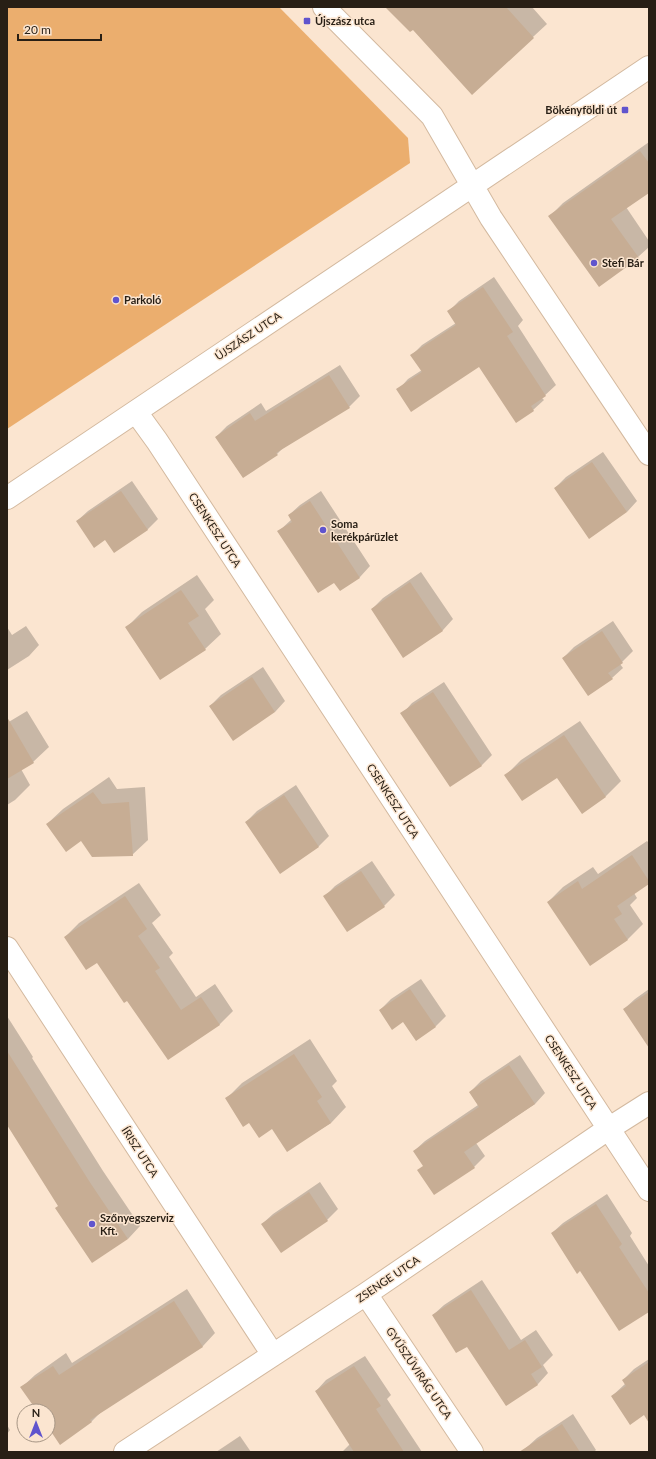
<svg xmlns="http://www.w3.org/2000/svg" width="656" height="1459" viewBox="0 0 656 1459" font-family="Lato,sans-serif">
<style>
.green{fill:#ebae6e}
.shadow{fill:#0003}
.building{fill:#c7ad94}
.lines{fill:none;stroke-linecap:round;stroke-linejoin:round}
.minor-casing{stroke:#d3b99f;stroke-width:24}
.tertiary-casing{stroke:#d3b99f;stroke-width:24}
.minor{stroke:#fff;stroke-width:22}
.tertiary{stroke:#fff;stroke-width:22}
.poi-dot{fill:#6054cd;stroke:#fbe5d0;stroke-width:1.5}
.labels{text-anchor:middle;stroke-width:3;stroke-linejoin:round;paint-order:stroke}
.poi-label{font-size:11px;font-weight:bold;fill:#281f15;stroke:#fbe5d0;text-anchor:start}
.street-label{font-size:11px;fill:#281f15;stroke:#fbe5d0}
</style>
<rect width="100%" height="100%" fill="#fbe5d0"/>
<path class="green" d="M7 7H279L408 138 410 163 7 429Z"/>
<path class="shadow" d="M386 7H532L547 24 472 93 413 29Z
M649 142V192L626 207 649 241V247L638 257 550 216 563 203Z
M494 277 523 320 518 326 556 385 542 398 544 400 533 410 479 365 398 390 408 379 422 370 412 355 422 345 456 323 449 311 459 301Z
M340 365 360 396 349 407 283 448 277 454 243 477 216 437 227 426 261 403 266 411Z
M603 452 637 501 627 512 555 488 566 477Z
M132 481 158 519 147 530 106 538 77 521 88 511Z
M321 491 370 566 360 577 340 590 335 581 279 531 292 519 289 515 300 505Z
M421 572 453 619 443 630 403 656 372 609 383 598Z
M197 575 214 600 205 609 221 634 205 649 126 628 142 612Z
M613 621 633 651 620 664 623 668 612 678 563 658 574 647Z
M26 626 39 645 29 656 7 670V627L12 635Z
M263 667 285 701 275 712 210 706 221 695Z
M444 682 492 755 482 765 450 786 402 714 412 703Z
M27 711 49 747 33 762 21 769 30 785 15 800 7 805V723Z
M580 721 621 781 606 796 582 812 557 776 506 775 521 760Z
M109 777 117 789 145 787 148 840 132 855 81 840 47 824 63 809Z
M296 785 329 836 319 846 280 872 246 822 257 811Z
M647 841 649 843V883L634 893 637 898 630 905 643 924 628 939 590 964 548 902 563 887 593 867 598 874Z
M372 861 395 895 384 906 324 897 335 886Z
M139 883 161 915 152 923 173 953 169 957 196 997 215 984 233 1011 219 1025 127 999 97 962 65 937 79 923Z
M421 979 446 1016 436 1026 417 1039 404 1021 380 1010 391 999Z
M649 989V1046L624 1009 635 999Z
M7 1016 33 1057 32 1058 103 1171 140 1226 128 1239 59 1205 7 1123Z
M310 1039 337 1081 332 1086 346 1107 331 1123 287 1150 273 1128 249 1122 227 1098 242 1083Z
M520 1055 545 1093 535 1104 476 1143 485 1156 474 1167 424 1165 414 1151 425 1141 478 1105 470 1092 481 1081Z
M320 1182 338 1209 327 1220 262 1224 273 1214Z
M607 1194 632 1233 630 1236 649 1266V1311L580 1270 552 1233 563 1223Z
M482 1280 521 1340 536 1330 553 1355 543 1365 548 1373 538 1384 506 1405 467 1345 433 1315 444 1305Z
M187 1289 215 1333 203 1346 102 1411 91 1422 48 1426V1411H38L22 1387 35 1375 66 1353 72 1363Z
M365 1356 391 1395 387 1399 422 1452 343 1451 350 1444 316 1391 326 1380Z
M649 1359V1411L612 1396 625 1384 623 1380 634 1369Z
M573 1414 596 1450 594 1452H529L526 1448 537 1438Z
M7 1425 10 1430 7 1434Z
M240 1436 251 1452H216Z"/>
<path class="building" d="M385 7H506L534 38 472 95 413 30 410 32Z
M640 151 649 163V193L611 219 639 258 599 287 548 216Z
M483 287 513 332 507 336 546 396 531 406 534 411 516 423 479 367 411 412 396 389 422 372 410 355 456 325 447 311Z
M329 375 350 408 276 453 278 455 243 478 215 437 250 413 255 421Z
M592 462 627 512 589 539 554 488Z
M121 491 148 530 114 553 105 540 94 548 76 521Z
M310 501 360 578 340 591 334 583 318 593 277 531 292 522 288 515Z
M410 582 443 631 403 658 371 609Z
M181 590 199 616 188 623 206 650 160 680 125 627Z
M602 631 623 663 608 673 613 679 588 696 562 658Z
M252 677 275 712 233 741 209 706Z
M433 692 482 766 450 787 400 713Z
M7 717 34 763 7 779Z
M564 735 606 797 582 814 557 778 522 801 504 775Z
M93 792 102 804 129 802 133 856 92 857 81 841 66 852 46 824Z
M284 795 319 847 280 874 245 822Z
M632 855 649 881V884L617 906 622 914 614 919 628 940 590 966 547 902 578 881 582 889Z
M361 871 385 907 347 932 323 896Z
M125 896 147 929 138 936 160 968 155 971 181 1010 201 997 220 1025 168 1060 127 1001 124 1003 97 963 86 970 64 937Z
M410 989 436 1027 416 1041 403 1022 392 1030 379 1010Z
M649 992V1048L623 1009Z
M7 1051 91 1184 128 1239 92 1263 55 1208 58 1206 7 1125Z
M294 1054 322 1097 317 1101 331 1123 287 1152 272 1129 259 1138 249 1123 243 1127 225 1098Z
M509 1065 535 1104 464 1152 475 1168 434 1195 417 1170 423 1166 413 1151 479 1107 469 1092Z
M309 1192 328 1221 281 1253 261 1224Z
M596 1204 622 1244 619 1247 649 1293V1312L619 1331 580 1271 577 1274 551 1233Z
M471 1290 509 1350 525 1340 542 1367 531 1374 538 1385 506 1406 467 1347 456 1353 432 1315Z
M174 1301 203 1347 90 1420 92 1422 60 1445 48 1427V1411H37L20 1387 53 1366 59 1375Z
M649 1362V1423L644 1415 630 1425 611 1396 626 1386 622 1380Z
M354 1366 381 1406 376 1409 404 1452H354L315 1391Z
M562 1424 580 1452H519Z"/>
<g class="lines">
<defs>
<path id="minor" d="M136 412 157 441 649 1190
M7 948 273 1355
M366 1294 472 1452
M125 1452 366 1294 608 1129 649 1103"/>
<path id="tertiary" d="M324 7 432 116 491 218 649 454
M7 498 649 67"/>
</defs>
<use href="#minor" class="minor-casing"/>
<use href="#tertiary" class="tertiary-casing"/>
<use href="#minor" class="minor"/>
<use href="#tertiary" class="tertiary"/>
</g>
<g class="poi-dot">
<rect x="303" y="17" width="8" height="8" rx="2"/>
<rect x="621" y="106" width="8" height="8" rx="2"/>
<circle cx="594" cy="263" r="4"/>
<circle cx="116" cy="300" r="4"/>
<circle cx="323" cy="530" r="4"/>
<circle cx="92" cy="1224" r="4"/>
</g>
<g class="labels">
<g class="poi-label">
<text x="315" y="25">Újszász utca</text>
<text x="617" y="114" text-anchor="end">Bökényföldi út</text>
<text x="602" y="267">Stefi Bár</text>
<text x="124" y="304">Parkoló</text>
<text x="331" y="528">Soma<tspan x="331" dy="13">kerékpárüzlet</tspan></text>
<text x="100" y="1222">Szőnyegszerviz<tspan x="100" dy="13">Kft.</tspan></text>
</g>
<g class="street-label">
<text transform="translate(248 336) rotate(-34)" y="4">ÚJSZÁSZ UTCA</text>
<text transform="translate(215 530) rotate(57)" y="4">CSENKESZ UTCA</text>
<text transform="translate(393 801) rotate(57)" y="4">CSENKESZ UTCA</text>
<text transform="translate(571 1072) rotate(57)" y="4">CSENKESZ UTCA</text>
<text transform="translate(140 1152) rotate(57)" y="4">ÍRISZ UTCA</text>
<text transform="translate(388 1279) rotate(-34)" y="4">ZSENGE UTCA</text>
<text transform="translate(419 1373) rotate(56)" y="4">GYŰSZŰVIRÁG UTCA</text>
</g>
</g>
<rect width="656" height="1459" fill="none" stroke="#281f15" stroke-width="16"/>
<g transform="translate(36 1423)"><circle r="19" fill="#fbe5d0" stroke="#a79685"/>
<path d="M0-3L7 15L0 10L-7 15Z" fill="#6054cd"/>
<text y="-6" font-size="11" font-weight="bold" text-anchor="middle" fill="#281f15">N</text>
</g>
<path d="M18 34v6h83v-6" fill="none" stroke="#281f15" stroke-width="2"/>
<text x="24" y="34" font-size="12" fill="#281f15" stroke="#fbe5d0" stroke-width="3" paint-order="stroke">20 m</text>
</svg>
